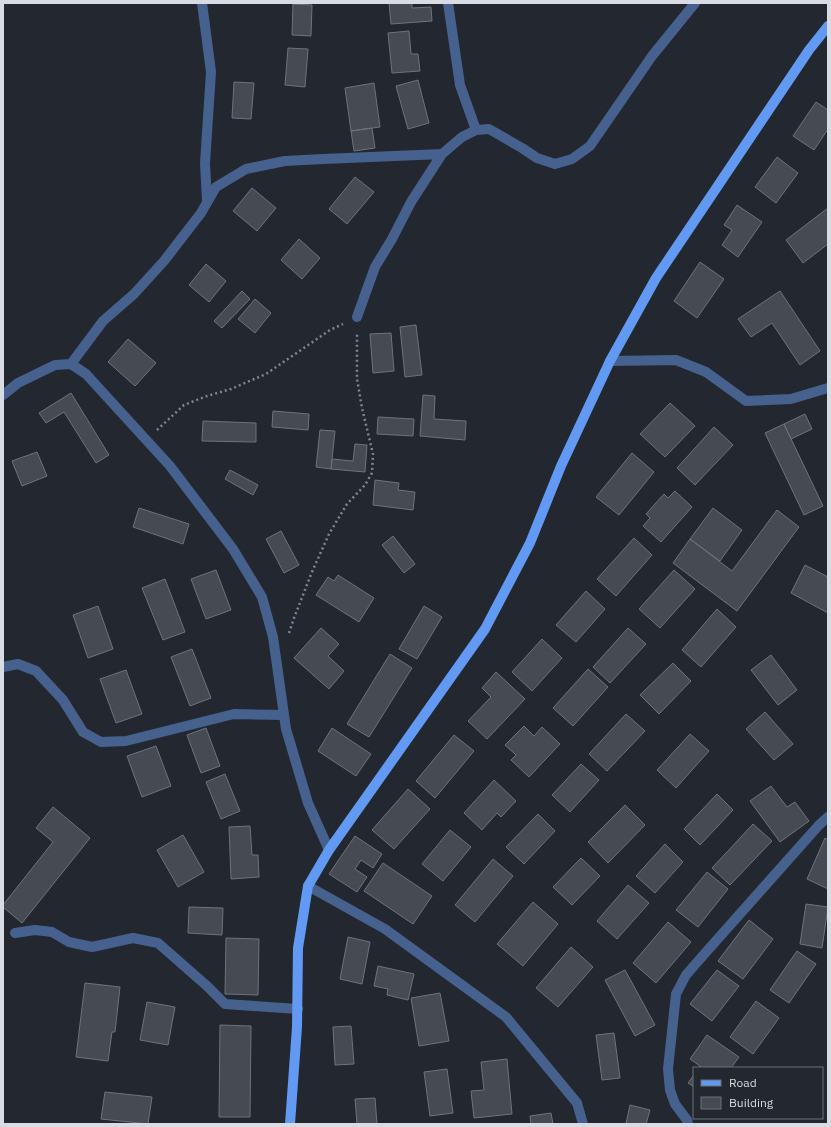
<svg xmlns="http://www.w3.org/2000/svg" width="831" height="1127" viewBox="0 0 831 1127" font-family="'IBM Plex Sans',sans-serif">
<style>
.building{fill:#454a53;stroke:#6d737d}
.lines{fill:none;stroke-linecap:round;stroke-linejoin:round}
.path{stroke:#81858c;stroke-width:2.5;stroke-dasharray:2 3;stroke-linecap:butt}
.minor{stroke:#46618d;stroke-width:10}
.major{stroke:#6199f3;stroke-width:10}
</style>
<rect width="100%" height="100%" fill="#232830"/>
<path class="building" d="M389 3H412V8L431 7 432 21 391 24Z
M293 4 312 5 311 36 292 35Z
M409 31 411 54H418L420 71 392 73 388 33Z
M288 48 308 49 305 87 285 85Z
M418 80 429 123 408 129 396 86Z
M234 82 254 83 251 119 232 118Z
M374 83 380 127 351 131 345 88Z
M816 102 828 110V129L814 150 793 136Z
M372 128 375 148 354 151 351 131Z
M777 157 798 173 776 203 755 187Z
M355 177 374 192 347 224 329 209Z
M252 188 276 208 257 231 233 211Z
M737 205 762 222 738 257 722 245 732 230 724 225Z
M828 208V244L803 263 786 240Z
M299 239 320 258 302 279 281 260Z
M700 262 724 279 697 318 674 301Z
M206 264 226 281 209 302 189 285Z
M242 291 250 299 222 328 214 321Z
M780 291 820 351 800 365 772 323 751 337 738 319Z
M255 299 271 313 255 333 238 319Z
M416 325 422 375 405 377 400 327Z
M391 333 394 371 373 373 370 334Z
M128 339 156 363 135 386 108 362Z
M71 393 109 455 96 463 64 412 46 423 39 413Z
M423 395 435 396 434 419 466 421 465 440 420 436Z
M670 403 695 426 665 457 640 434Z
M273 411 309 414 308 430 272 427Z
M805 414 812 429 791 439 784 424Z
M378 417 414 419 413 436 377 434Z
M203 421 256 423V442L202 441Z
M784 424 823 506 804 515 765 433Z
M714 427 733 445 695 485 677 468Z
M320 430 335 431 331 469 316 467Z
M355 444 367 445 365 472 331 469 332 459 353 461Z
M37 452 47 476 22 486 12 461Z
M632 453 654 472 619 515 596 497Z
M230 470 258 485 253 495 225 479Z
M375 480 399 483 398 490 415 492 413 510 373 505Z
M675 491 692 507 661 542 643 526 650 518 646 514 664 494 668 498Z
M139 508 189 524 183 544 133 527Z
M713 508 742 530 720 561 690 539Z
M777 510 799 527 737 611 673 563 690 539 732 571Z
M281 531 299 565 284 573 266 539Z
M393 536 415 564 404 573 382 545Z
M634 538 652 555 616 596 597 579Z
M805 565 828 577V613L791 593Z
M216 570 231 610 206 619 191 579Z
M674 570 695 589 660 628 639 609Z
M338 575 374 598 359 622 316 595 328 577 334 581Z
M165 579 185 632 163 640 142 588Z
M586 591 605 609 576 642 556 625Z
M98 606 113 649 88 658 73 615Z
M424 606 442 617 417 659 399 649Z
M717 609 736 627 701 667 682 650Z
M321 628 339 644 328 656 344 671 329 689 294 658Z
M628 628 646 644 610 683 593 667Z
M542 639 562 658 532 691 512 672Z
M192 649 211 698 190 706 171 657Z
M390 654 412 668 369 737 347 724Z
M771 655 797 690 778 705 751 670Z
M673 663 691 681 659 714 640 695Z
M588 669 608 687 573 726 553 708Z
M126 670 142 714 116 723 100 679Z
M496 672 525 699 487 739 468 721 491 697 482 688Z
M765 712 793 744 774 760 746 729Z
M626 714 645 731 607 771 589 754Z
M524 726 534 736 542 727 560 744 529 777 511 760 516 755 505 745Z
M206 728 220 766 201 773 187 735Z
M332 728 371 754 356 776 318 751Z
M690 734 709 751 676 788 657 770Z
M454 735 474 751 435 798 416 781Z
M156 746 171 786 142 797 127 756Z
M581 764 599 780 570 812 552 795Z
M225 774 240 811 221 819 206 782Z
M494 780 516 801 501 817 497 813 482 830 464 813Z
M771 786 787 807 795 802 809 821 780 842 750 801Z
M408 789 430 809 394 849 372 830Z
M717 794 733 810 700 845 684 829Z
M625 805 645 825 608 863 588 842Z
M53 807 90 838 22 923 3 907V905L53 842 36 828Z
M538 814 555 831 524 864 506 847Z
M753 824 772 841 730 885 712 868Z
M250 826 252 855H258L259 877 231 879 229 827Z
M450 830 471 847 443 881 422 864Z
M183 835 204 872 178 887 157 850Z
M355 836 382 854 373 868 361 860 355 869 367 877 357 892 329 874Z
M825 838 828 840V889L807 879Z
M665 844 683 862 655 893 636 876Z
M581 858 600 876 572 905 553 887Z
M493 859 513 876 475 922 455 905Z
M383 863 432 896 413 924 364 891Z
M707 872 728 889 698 927 676 910Z
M628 885 649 903 617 939 597 921Z
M533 902 558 924 523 966 497 944Z
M806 904 828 907 822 948 800 944Z
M189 907 223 908 222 935 188 933Z
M749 920 773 939 743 979 718 961Z
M668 922 691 942 656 983 633 963Z
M348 937 370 942 362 984 340 979Z
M226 938 259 939 258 995 225 994Z
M571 947 593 967 558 1007 536 988Z
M797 951 816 964 789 1003 770 990Z
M378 966 414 974 408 1000 387 995 388 989 374 986Z
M625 970 655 1025 635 1036 605 980Z
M717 970 739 986 712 1021 690 1004Z
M85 983 120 987 115 1032H112L108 1061 76 1057Z
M440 993 449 1041 419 1046 411 998Z
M756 1001 779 1018 753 1054 730 1037Z
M147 1002 175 1007 168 1045 140 1040Z
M220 1025 251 1026 250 1117H219Z
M351 1026 354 1064 335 1065 333 1027Z
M614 1033 620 1078 602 1080 596 1035Z
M707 1035 739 1057 731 1068H699L700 1066 690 1059Z
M507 1059 512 1114 474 1118 471 1091 484 1090 481 1062Z
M447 1069 453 1113 430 1116 424 1072Z
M694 1075V1087L688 1083Z
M105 1092 152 1097 148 1124 101 1119Z
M375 1098 377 1124H357L355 1099Z
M630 1105 650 1110 646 1124H626Z
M551 1113 553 1124H531L530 1116Z"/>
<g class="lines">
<path class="path" d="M157 430 184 405 207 396 231 389 266 374 330 330 343 324
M289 633 294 618 312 572 329 534 347 504 365 485 372 473 373 454 362 408 357 379V332"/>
<path class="minor" d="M202 3 211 72 205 163 207 201
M448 3 460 85 476 130
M357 317 375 267 392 239 411 202 442 154 462 137 476 130 489 129 522 148 537 158 555 164 572 159 590 146 652 56 695 3
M610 361 676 360 706 372 746 401 791 399 828 388
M71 364 103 321 134 294 164 261 201 213 216 187 246 169 285 161 323 159 442 154
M3 395 18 383 55 365 71 364 86 374 170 466 233 549 262 597 273 637 286 729 308 803 329 850
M3 667 18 664 36 671 63 700 83 732 101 742 126 741 234 714 284 715
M308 886 385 929 506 1017 577 1103 583 1124
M15 933 35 930 52 932 69 942 92 947 133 938 158 943 207 986 225 1004 298 1009
M688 1124 687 1120 675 1104 670 1090 668 1069 676 994 686 975 707 951 819 825 828 817"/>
<path class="major" d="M290 1124 297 1027 298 948 308 886 329 850 485 629 530 543 561 466 610 361 656 278 809 50 828 26"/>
</g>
<rect width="831" height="1127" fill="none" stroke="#d8dbe1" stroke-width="8"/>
<rect x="693" y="1067" width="130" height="52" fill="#232830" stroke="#6b7077"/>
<rect x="701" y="1080" width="20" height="6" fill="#6199f3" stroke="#6b7077"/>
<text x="729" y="1087" font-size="12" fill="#d8dbe1">Road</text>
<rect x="701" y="1097" width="20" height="12" fill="#454a53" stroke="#6b7077"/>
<text x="729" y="1107" font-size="12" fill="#d8dbe1">Building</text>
</svg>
